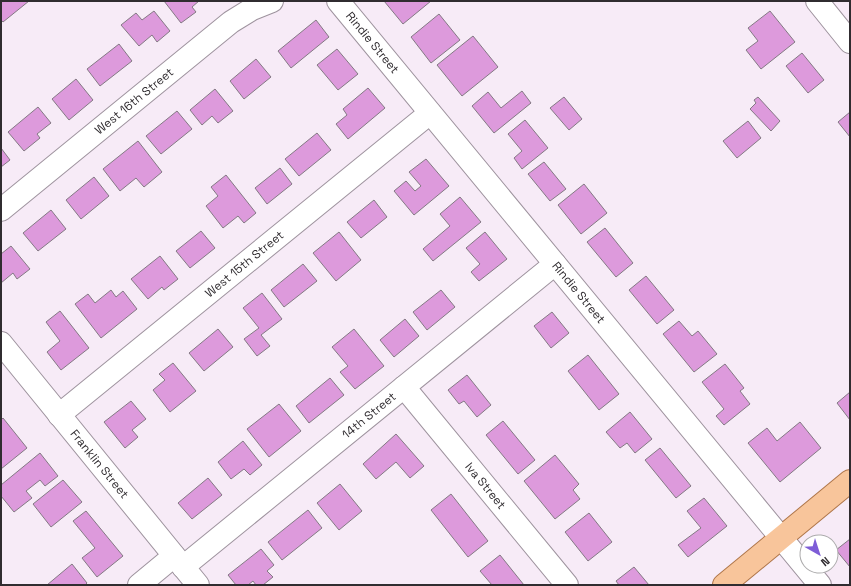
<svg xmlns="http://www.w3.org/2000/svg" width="851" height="586" viewBox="0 0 851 586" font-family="'Space Grotesk',sans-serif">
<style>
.building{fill:#dd9adc;stroke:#847984}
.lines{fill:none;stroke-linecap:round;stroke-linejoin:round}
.minor-casing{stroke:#9e939e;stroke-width:24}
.major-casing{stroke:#af764a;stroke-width:24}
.minor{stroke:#fff;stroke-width:22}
.major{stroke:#f8c59b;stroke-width:22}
.labels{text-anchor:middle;stroke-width:3.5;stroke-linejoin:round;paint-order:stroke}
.street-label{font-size:12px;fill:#302c30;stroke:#fff}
</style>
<rect width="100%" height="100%" fill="#f7ebf7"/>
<path class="building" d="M1 1H29L3 22 1 20Z
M164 1H199L192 7 196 12 181 23Z
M384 1H431L403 24Z
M154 11 170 31 157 42 152 35 139 46 121 25 136 13 142 20Z
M770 11 795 42 761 69 746 50 758 41 748 28Z
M439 14 460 40 431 63 411 37Z
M316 20 329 37 291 68 278 51Z
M473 36 498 67 462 96 437 65Z
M119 44 132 61 100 86 87 69Z
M337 49 358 74 338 90 317 65Z
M802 53 824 80 808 93 786 66Z
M256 59 271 77 244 99 230 81Z
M76 79 93 100 69 120 52 99Z
M368 88 385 108 348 139 336 124 347 115 343 109Z
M215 89 233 111 218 123 212 116 202 125 190 110Z
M522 91 531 103 494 133 472 106 488 92 501 108Z
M564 97 582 119 569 130 550 108Z
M758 97 780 121 771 131 750 109 756 103 754 100Z
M38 107 51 123 37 134 40 138 24 151 8 132Z
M177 111 192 129 161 154 146 136Z
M850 112V137L838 122Z
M525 120 548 148 522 169 514 158 522 151 508 134Z
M748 121 761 138 737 158 723 141Z
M317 133 331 150 299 176 285 159Z
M138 141 162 172 144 187 136 178 120 191 103 169Z
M1 148 10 160 1 167Z
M426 159 449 186 414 215 394 191 406 181 415 191 421 186 409 172Z
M544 162 566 189 550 201 528 174Z
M280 168 292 184 267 204 255 188Z
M226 175 256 213 244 223 238 216 223 228 206 206 218 196 211 187Z
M94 177 109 196 81 219 66 200Z
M584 184 607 213 581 234 558 205Z
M460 197 481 222 433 261 423 249 450 226 440 214Z
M374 200 387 217 361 238 347 222Z
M51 210 66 229 38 251 23 233Z
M605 228 633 263 616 277 587 242Z
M201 231 215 248 190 268 176 251Z
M339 232 361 260 336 281 313 253Z
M485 232 507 259 479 281 471 272 480 264 466 248Z
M11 246 30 269 17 279 13 273 1 283V254Z
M160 256 178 279 164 290 162 287 148 299 131 279Z
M303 264 317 281 284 307 271 290Z
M646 276 674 310 657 324 629 290Z
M111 290 116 297 123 291 137 309 101 338 75 304 88 294 95 303Z
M441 290 455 307 427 330 413 312Z
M262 293 282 319 261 335 270 346 257 356 244 339 259 328 243 308Z
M60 311 89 348 61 370 47 352 60 341 46 322Z
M552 312 569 333 551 348 534 326Z
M405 319 419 336 394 357 380 340Z
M679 321 692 336 698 331 717 354 694 372 663 334Z
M218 329 233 347 204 371 189 353Z
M354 329 384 366 355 389 340 372 348 366 332 347Z
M588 355 619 394 599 410 568 371Z
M173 363 196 391 170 412 153 390 165 380 159 374Z
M725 364 744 388 740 391 750 404 724 425 716 416 724 409 702 382Z
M467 375 491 405 477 417 464 401 459 404 448 390Z
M330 378 344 395 309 423 296 406Z
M850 392V420L837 403Z
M131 401 146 419 132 430 138 437 125 448 104 422Z
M279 404 301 431 269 457 247 429Z
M630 412 652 439 635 453 627 443 620 448 606 432Z
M3 418 27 448 1 469V420Z
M503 421 535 460 518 474 486 435Z
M800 422 821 448 780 482 748 443 767 428 777 441Z
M396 434 424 466 410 478 396 462 376 479 363 464Z
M243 441 262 465 250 475 244 469 231 479 218 462Z
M660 448 691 486 676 498 645 460Z
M40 453 58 476 45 486 40 480 26 491 32 498 14 512 1 496V485Z
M555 455 579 484 573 490 580 499 555 519 524 481Z
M208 478 222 495 192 519 178 503Z
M63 480 82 502 51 527 33 504Z
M340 484 362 511 339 530 317 503Z
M451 494 488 541 468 557 431 510Z
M704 498 727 526 688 557 678 545 701 528 687 511Z
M308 510 322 528 282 560 268 542Z
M86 511 123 556 97 577 82 558 95 548 73 521Z
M589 513 612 542 588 561 565 532Z
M850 539V567L836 550Z
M261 549 274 565 267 571 273 577 263 585H256L253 581 248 585H236L228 575Z
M500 555 524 585H492L480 571Z
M72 564 87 583 85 585H47Z
M634 567 649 585H619L616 581Z"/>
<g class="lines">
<defs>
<g id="minor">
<path id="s1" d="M338 1 820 585"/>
<path d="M817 1 850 42"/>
<path id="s2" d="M1 210 231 22 252 9 272 1"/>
<path id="s3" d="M1 343 198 585"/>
<path id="s4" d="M404 387 567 585"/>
<path id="s5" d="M59 415 430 113"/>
<path id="s6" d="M183 567 555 264"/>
<path d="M139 585 174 556"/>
</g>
<path id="major" d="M724 585 850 481"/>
</defs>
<use href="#minor" class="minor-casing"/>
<use href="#major" class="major-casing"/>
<use href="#minor" class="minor"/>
<use href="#major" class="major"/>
</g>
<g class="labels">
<g class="street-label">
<text dy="4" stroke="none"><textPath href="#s1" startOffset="54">Rindie Street</textPath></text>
<text dy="4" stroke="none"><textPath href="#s2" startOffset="172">West 16th Street</textPath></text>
<text dy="4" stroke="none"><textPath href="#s5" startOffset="239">West 15th Street</textPath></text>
<text dy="4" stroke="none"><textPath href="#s1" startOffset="378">Rindie Street</textPath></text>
<text dy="4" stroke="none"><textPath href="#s6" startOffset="240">14th Street</textPath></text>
<text dy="4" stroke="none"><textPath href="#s3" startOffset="156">Franklin Street</textPath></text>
<text dy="4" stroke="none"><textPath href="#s4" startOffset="128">Iva Street</textPath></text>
</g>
</g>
<rect width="851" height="586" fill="none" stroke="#302c30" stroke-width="4"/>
<g transform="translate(819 554) rotate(141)"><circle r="19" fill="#ffffff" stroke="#acabac"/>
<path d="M0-3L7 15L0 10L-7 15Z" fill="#7e5dd7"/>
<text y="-6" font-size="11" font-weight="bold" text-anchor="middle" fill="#302c30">N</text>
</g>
</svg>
